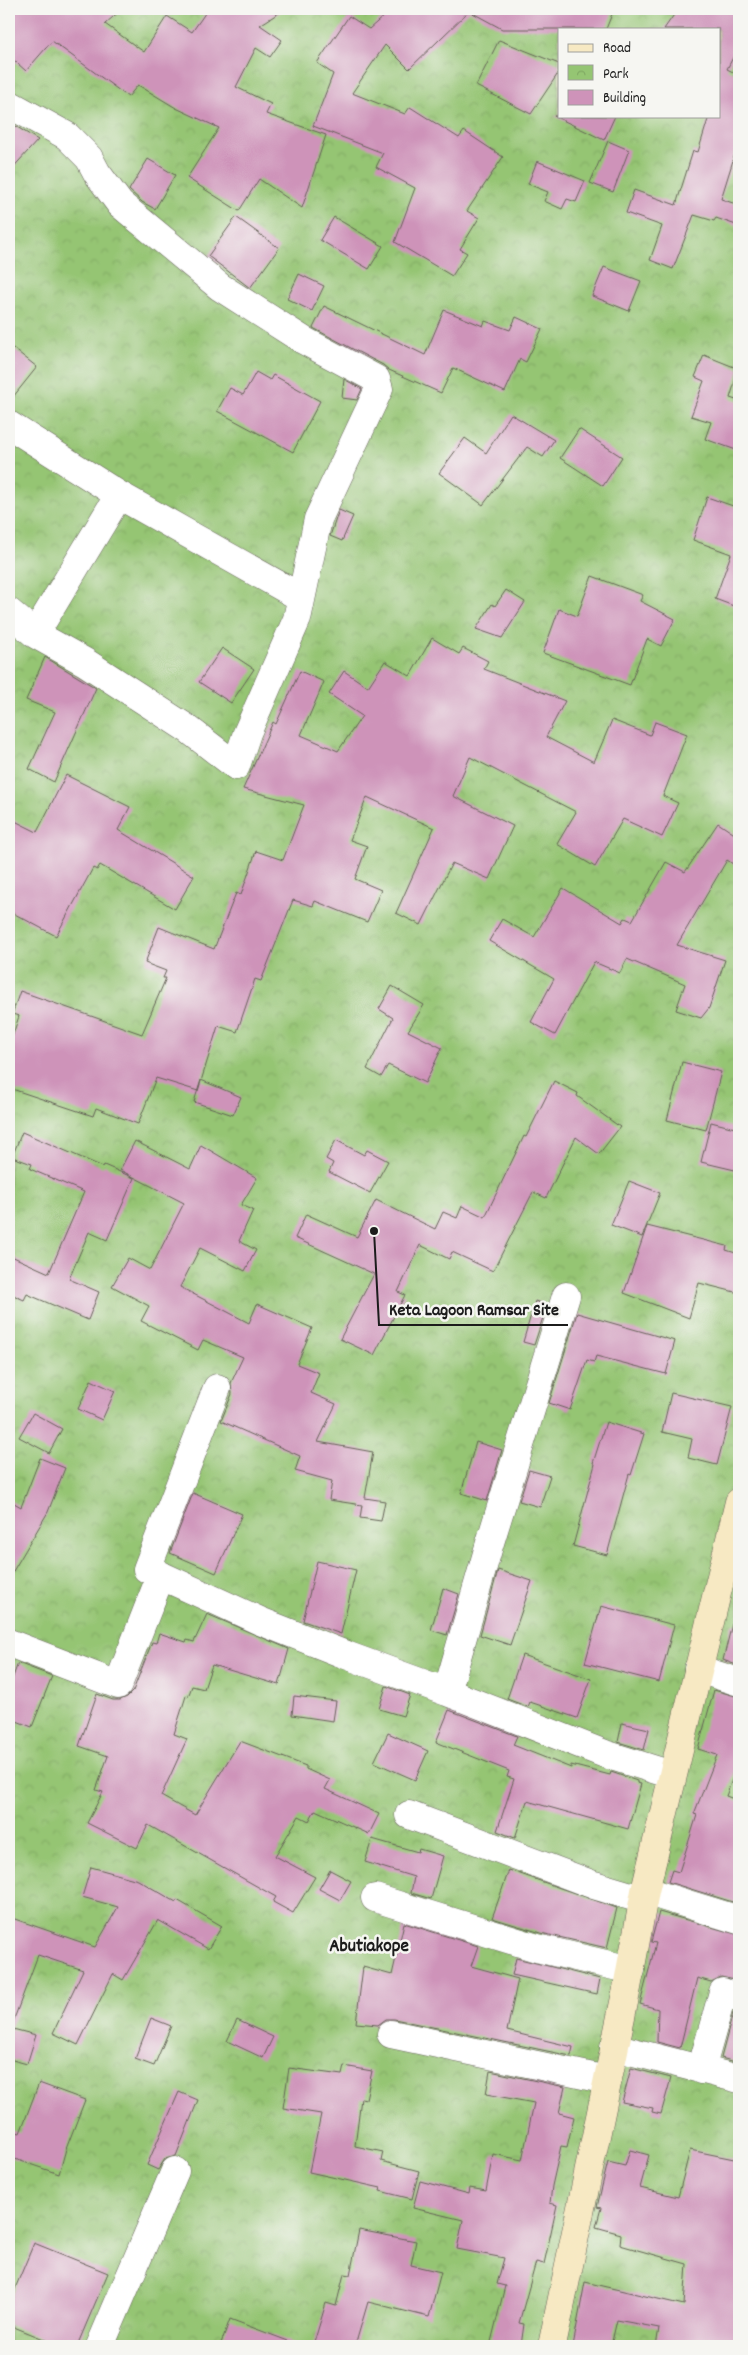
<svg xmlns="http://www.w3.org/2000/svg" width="748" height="2355" viewBox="0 0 748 2355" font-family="Dekko,sans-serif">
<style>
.park{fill:url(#park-crowns);stroke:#587048;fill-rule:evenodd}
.building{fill:#ce93b9}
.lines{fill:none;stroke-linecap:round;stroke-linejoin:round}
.minor-casing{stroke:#646156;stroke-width:29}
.secondary-casing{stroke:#646156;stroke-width:29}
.minor{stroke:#fff;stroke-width:28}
.secondary{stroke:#f7e9c3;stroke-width:28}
.labels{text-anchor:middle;stroke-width:5;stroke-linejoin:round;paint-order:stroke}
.quarter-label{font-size:19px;font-weight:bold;fill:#1c1c1c;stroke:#f6f6f2}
.leader{fill:none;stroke:#1c1c1c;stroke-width:2}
.callout-dot{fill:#1c1c1c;stroke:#f6f6f2;stroke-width:2}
.callout-label{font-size:18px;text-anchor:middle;font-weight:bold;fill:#1c1c1c;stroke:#f6f6f2;stroke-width:5;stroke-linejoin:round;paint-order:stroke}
</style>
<defs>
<pattern id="park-crowns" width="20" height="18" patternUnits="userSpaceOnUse" patternTransform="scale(1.25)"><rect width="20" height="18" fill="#95c573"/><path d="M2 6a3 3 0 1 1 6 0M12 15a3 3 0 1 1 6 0" fill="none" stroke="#80a963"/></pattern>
</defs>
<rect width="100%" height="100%" fill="#f6f6f2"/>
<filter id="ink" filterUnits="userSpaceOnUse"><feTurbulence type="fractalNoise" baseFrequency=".02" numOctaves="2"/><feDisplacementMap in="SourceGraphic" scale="10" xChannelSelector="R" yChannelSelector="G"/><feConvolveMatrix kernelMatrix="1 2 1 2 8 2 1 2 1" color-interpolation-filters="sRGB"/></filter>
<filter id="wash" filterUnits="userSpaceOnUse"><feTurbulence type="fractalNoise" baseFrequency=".0096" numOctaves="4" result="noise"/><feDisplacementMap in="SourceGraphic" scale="20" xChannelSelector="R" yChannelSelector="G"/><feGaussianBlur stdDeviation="1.12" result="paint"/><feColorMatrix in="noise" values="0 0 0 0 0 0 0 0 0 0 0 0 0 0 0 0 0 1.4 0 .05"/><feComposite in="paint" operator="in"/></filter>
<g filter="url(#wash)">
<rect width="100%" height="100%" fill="#eae1c1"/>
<path class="park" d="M9 9H739V2346H9ZM559 29H719V116H559Z"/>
<g id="blocks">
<path class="building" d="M9 9H122L105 24 144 52 167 16 192 32 208 9H285L260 25 282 40 270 57 256 48 236 87 271 104 266 114 326 135 302 208 259 179 239 211 187 178 219 128 176 108 138 85 128 97 52 41 26 71 9 56Z
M392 9H614L606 29H502L469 11 409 69 385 45 352 93 405 114 410 107 459 138 464 131 503 157 467 211 479 218 460 249 467 253 452 276 395 242 415 188 376 167 383 153 313 126 333 74 317 63 349 16 369 29Z
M678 9H727L739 15V46L727 69 739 75V141L721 199 739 205V226L716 218 714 221 694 215 673 269 650 260 662 226 626 213 634 190 676 205 693 151 698 152 709 116H719V29H664Z
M499 40 559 64V72L531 114 476 86Z
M554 116H615L604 140Z
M9 122 38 140 9 172Z
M608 141 629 150 613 192 590 183Z
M148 159 175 175 155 209 142 202 129 190Z
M537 161 585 181 576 202 567 199 562 209 544 201 548 192 528 184Z
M236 217 279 248 250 288 208 256Z
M334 217 383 246 369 269 320 240Z
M604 267 641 281 629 311 592 296Z
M299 274 324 286 312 311 287 299Z
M324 306 425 355 444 310 483 326 485 321 510 330 516 317 542 329 526 362 520 359 505 392 453 368 441 393 389 370 383 365 313 328Z
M9 345 37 367 9 402Z
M704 355 739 369 730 398 739 401V451L705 439 711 422 691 416 704 381 695 377Z
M256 372 270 380 273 375 320 401 293 452 217 411 230 388 243 395Z
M344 379 362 389 357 400 342 398Z
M511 414 554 440 543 457 527 447 483 505 439 473 465 438 486 453Z
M579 429 622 457 603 486 560 458Z
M707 497 739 508V608L715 599 731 554 693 540Z
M339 510 353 516 342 541 330 536Z
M592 576 643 595 640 601 675 619 661 646 647 639 630 685 543 653 559 609 577 616Z
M506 590 525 602 502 638 476 629 492 604 495 606Z
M432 638 459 654 463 648 488 661 484 669 565 701 546 737 594 762 612 720 650 735 655 722 687 734 663 796 678 803 662 837 623 819 595 867 557 844 576 812 470 757 453 796 513 826 489 879 452 863 421 925 396 913 434 828 367 797 350 840 367 846 355 879 381 890 367 922 315 901 313 906 293 900 261 981 255 979 237 1032 218 1026 198 1091 156 1078 138 1124 96 1108 93 1116 9 1088V1047L19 1016 12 1014 20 991 142 1034 166 978H163L166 971 145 963 159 927 214 949 236 893 241 895 256 851 283 860 304 805 243 789 273 722 276 724 300 671 324 682 301 735 338 751 362 716 329 694 344 671 368 687 385 661 410 676Z
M222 648 254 669 231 703 199 682Z
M45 657 96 688 54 782 29 769 55 712 26 700Z
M66 775 130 807 118 830 194 876 175 909 100 865 97 870 93 868 56 936 9 911V818L37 832Z
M718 823 739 837V868L727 860 677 945 725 960 709 1008 701 1018 676 1010 685 984 627 959 620 973 594 962 555 1035 531 1022 554 979 489 941 502 919 534 937 563 888 622 923 625 918 632 921 666 862 685 872Z
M392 986 424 1005 408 1031 442 1048 425 1083 388 1065 381 1077 367 1069 393 1018 379 1009Z
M682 1062 721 1072 706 1130 667 1120Z
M201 1080 241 1097 233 1115 194 1102Z
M554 1081 578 1093 577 1096 620 1127 599 1154 576 1137 546 1198 533 1192 493 1271 452 1252 449 1259 420 1245 398 1292 405 1295 374 1355 340 1339 374 1274 295 1238 306 1214 357 1237 376 1200 435 1229 443 1212 457 1218 462 1206 485 1217 524 1136 526 1137Z
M711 1122 739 1129V1171L701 1162Z
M22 1132 103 1167 104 1165 134 1178 107 1240 89 1232 69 1279 99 1292 88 1320 27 1294 24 1300 9 1293V1255L49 1273 84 1192 30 1169 32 1164 12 1157Z
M336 1140 364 1155 367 1150 388 1161 370 1193 329 1172 333 1163 326 1159Z
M135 1141 190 1169 201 1145 257 1178 241 1205 253 1210 239 1241 256 1250 245 1271 200 1248 180 1287 249 1323 257 1304 312 1328 297 1364 319 1373 311 1393 336 1404 318 1442 373 1452 365 1498 385 1501 381 1521 360 1518 362 1505 329 1500 332 1481 295 1471 300 1456 221 1421 232 1394 231 1383 243 1357 203 1340 198 1350 141 1321 149 1306 112 1286 128 1258 150 1270 184 1203 120 1170Z
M629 1181 660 1193 642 1237 611 1225Z
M647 1226 727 1246 726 1250 739 1254V1293L699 1283 689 1318 624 1293Z
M535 1301 547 1305 534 1345 523 1342Z
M577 1313 675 1341 666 1374 596 1356 594 1362 587 1360 570 1410 549 1403Z
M91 1380 115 1391 102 1420 78 1409Z
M671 1393 732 1407 717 1465 688 1458 692 1439 662 1432Z
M33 1413 62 1429 49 1453 19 1437Z
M606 1422 644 1434 631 1475 629 1474 607 1555 573 1546 595 1464 593 1463Z
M476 1442 502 1450 487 1501 461 1493Z
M40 1458 65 1468 48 1512 9 1578V1500L21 1507Z
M529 1470 550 1476 540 1507 519 1501Z
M193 1493 242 1514 216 1573 170 1553Z
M317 1561 356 1570 341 1634 303 1621Z
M498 1570 532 1581 510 1645 480 1635Z
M443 1588 459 1594 447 1635 431 1630Z
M601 1606 674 1625 659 1682 585 1663Z
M207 1614 289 1649 279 1685 212 1665 204 1689 192 1686 188 1697 186 1696 174 1734 187 1739 161 1796 195 1815 240 1741 306 1766V1769L330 1780 325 1789 379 1814 369 1834 315 1810 309 1821 299 1816 275 1856 315 1877 293 1913 273 1902 276 1897 148 1825 137 1848 87 1823 103 1792 96 1790 108 1756 79 1746 97 1694 113 1700H120L127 1697 133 1691 152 1642 156 1643 159 1633 186 1642 187 1640 194 1642Z
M732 1624 739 1625V1666L723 1660Z
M522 1655 591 1679 577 1718 530 1702 528 1707 507 1699Z
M18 1663 52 1676 32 1727 9 1718V1688Z
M386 1686 410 1695 403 1716 379 1709Z
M714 1690 739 1697V1761L726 1796 739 1801V1904L668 1882 672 1870 679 1872 697 1815 694 1814 717 1755 698 1749Z
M294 1696 336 1701 333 1721 292 1715Z
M449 1710 517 1736 513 1745 571 1768V1765L610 1775 611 1772 637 1781V1783L641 1784 628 1829 527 1801 515 1838 497 1831 514 1779 507 1777 509 1771 436 1742Z
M622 1723 649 1729 644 1750 618 1742Z
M388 1733 428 1751 415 1780 374 1762Z
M372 1839 418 1852 419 1849 443 1856 431 1899 411 1893 414 1877 365 1862Z
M91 1867 138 1880 176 1902 177 1900 222 1926 208 1949 158 1920 123 1980 113 1974 78 2045 53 2033 83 1970 38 1955 11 2027H9V1917L95 1947 118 1907 82 1897Z
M330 1870 351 1881 340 1900 319 1889Z
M509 1870 617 1908 607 1948 541 1933 492 1918Z
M659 1912 739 1935V1981L721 1977 711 1982 697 1978 680 2048 657 2042 658 2009 640 2004 656 1943 651 1942Z
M404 1923 478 1946 471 1966 518 1979 507 2031 573 2047 571 2056 394 2019H386L378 2025 356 2023 363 1967 392 1975Z
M516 1958 600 1979 597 1994 512 1975Z
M733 2013H739V2063L721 2058Z
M151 2018 171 2026 154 2066 135 2059Z
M237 2020 273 2037 263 2058 227 2041Z
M9 2028 36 2035 27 2064 9 2059Z
M344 2066 372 2071 366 2099 361 2098 355 2146 383 2152 381 2161 419 2171 412 2199 380 2191 381 2188 309 2172 321 2114 283 2108 289 2068 342 2075Z
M631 2068 671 2078 661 2114 652 2112 653 2108 622 2102Z
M490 2071 565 2087 559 2113 574 2117 567 2147 561 2146 552 2186 550 2203 557 2205 544 2264 536 2262 519 2323 524 2324 521 2346H490L505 2286 497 2284 504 2258 457 2249 463 2220 413 2208 420 2181 469 2194 470 2188 486 2191 493 2154 522 2160 534 2103 486 2094Z
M39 2083 85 2100 66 2149 59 2174 9 2157V2130L20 2133Z
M179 2092 198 2100 176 2156 165 2159 158 2170 147 2165Z
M630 2150 649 2155 640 2188 678 2197 690 2150 739 2160V2346H656L659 2328 617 2320 611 2346H573L585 2282 684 2305 687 2264 620 2245 621 2234 596 2227 601 2208 597 2207 608 2162 625 2166Z
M359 2230 416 2241 411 2265 441 2272 429 2317 368 2302 355 2346H313L326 2303 336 2306 344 2274 350 2275Z
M34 2243 108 2273 77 2346H61L9 2325V2303Z
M230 2319 296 2344V2346H220Z"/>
</g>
</g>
<g filter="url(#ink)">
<use href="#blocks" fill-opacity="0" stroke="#646156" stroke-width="1"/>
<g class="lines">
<defs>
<path id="minor" d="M9 104 67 136 89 158 97 173 120 204 220 287 303 340 376 379 379 389 318 519 297 619 247 733 236 766 188 729 85 662 35 634 9 612
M9 425 119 495 300 597
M35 634 119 495
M217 1388 147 1569 260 1621 346 1655 447 1692 605 1754 672 1775
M9 1643 118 1685 161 1575
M698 1669 739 1682
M447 1692 489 1546 566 1296
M409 1815 594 1885 644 1900
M645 1891 739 1920
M375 1898 537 1948 631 1970
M391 2034 607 2080
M614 2047 739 2079
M701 2070 723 1992 739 1998
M100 2346 175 2171"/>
<path id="secondary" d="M552 2346 627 1988 645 1891 739 1502"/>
</defs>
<use href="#minor" class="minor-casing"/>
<use href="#secondary" class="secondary-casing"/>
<use href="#minor" class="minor"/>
<use href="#secondary" class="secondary"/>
</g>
</g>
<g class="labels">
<g class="quarter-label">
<text x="369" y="1951">Abutiakope</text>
</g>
</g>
<path class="leader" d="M374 1231L379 1325H568"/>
<circle class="callout-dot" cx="374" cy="1231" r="5"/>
<g class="callout-label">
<text x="474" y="1315">Keta Lagoon Ramsar Site</text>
</g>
<rect width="748" height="2355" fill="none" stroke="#f6f6f2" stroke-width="30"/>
<rect x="558" y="28" width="162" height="90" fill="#f6f6f2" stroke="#9f9f9c"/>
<rect x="568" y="44" width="25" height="8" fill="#f7e9c3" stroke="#9f9f9c"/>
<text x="603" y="52" font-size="15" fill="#1c1c1c">Road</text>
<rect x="568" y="65" width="25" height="15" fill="url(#park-crowns)" stroke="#9f9f9c"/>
<text x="603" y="78" font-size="15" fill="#1c1c1c">Park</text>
<rect x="568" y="90" width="25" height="15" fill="#ce93b9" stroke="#9f9f9c"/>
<text x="603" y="102" font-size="15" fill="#1c1c1c">Building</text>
</svg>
